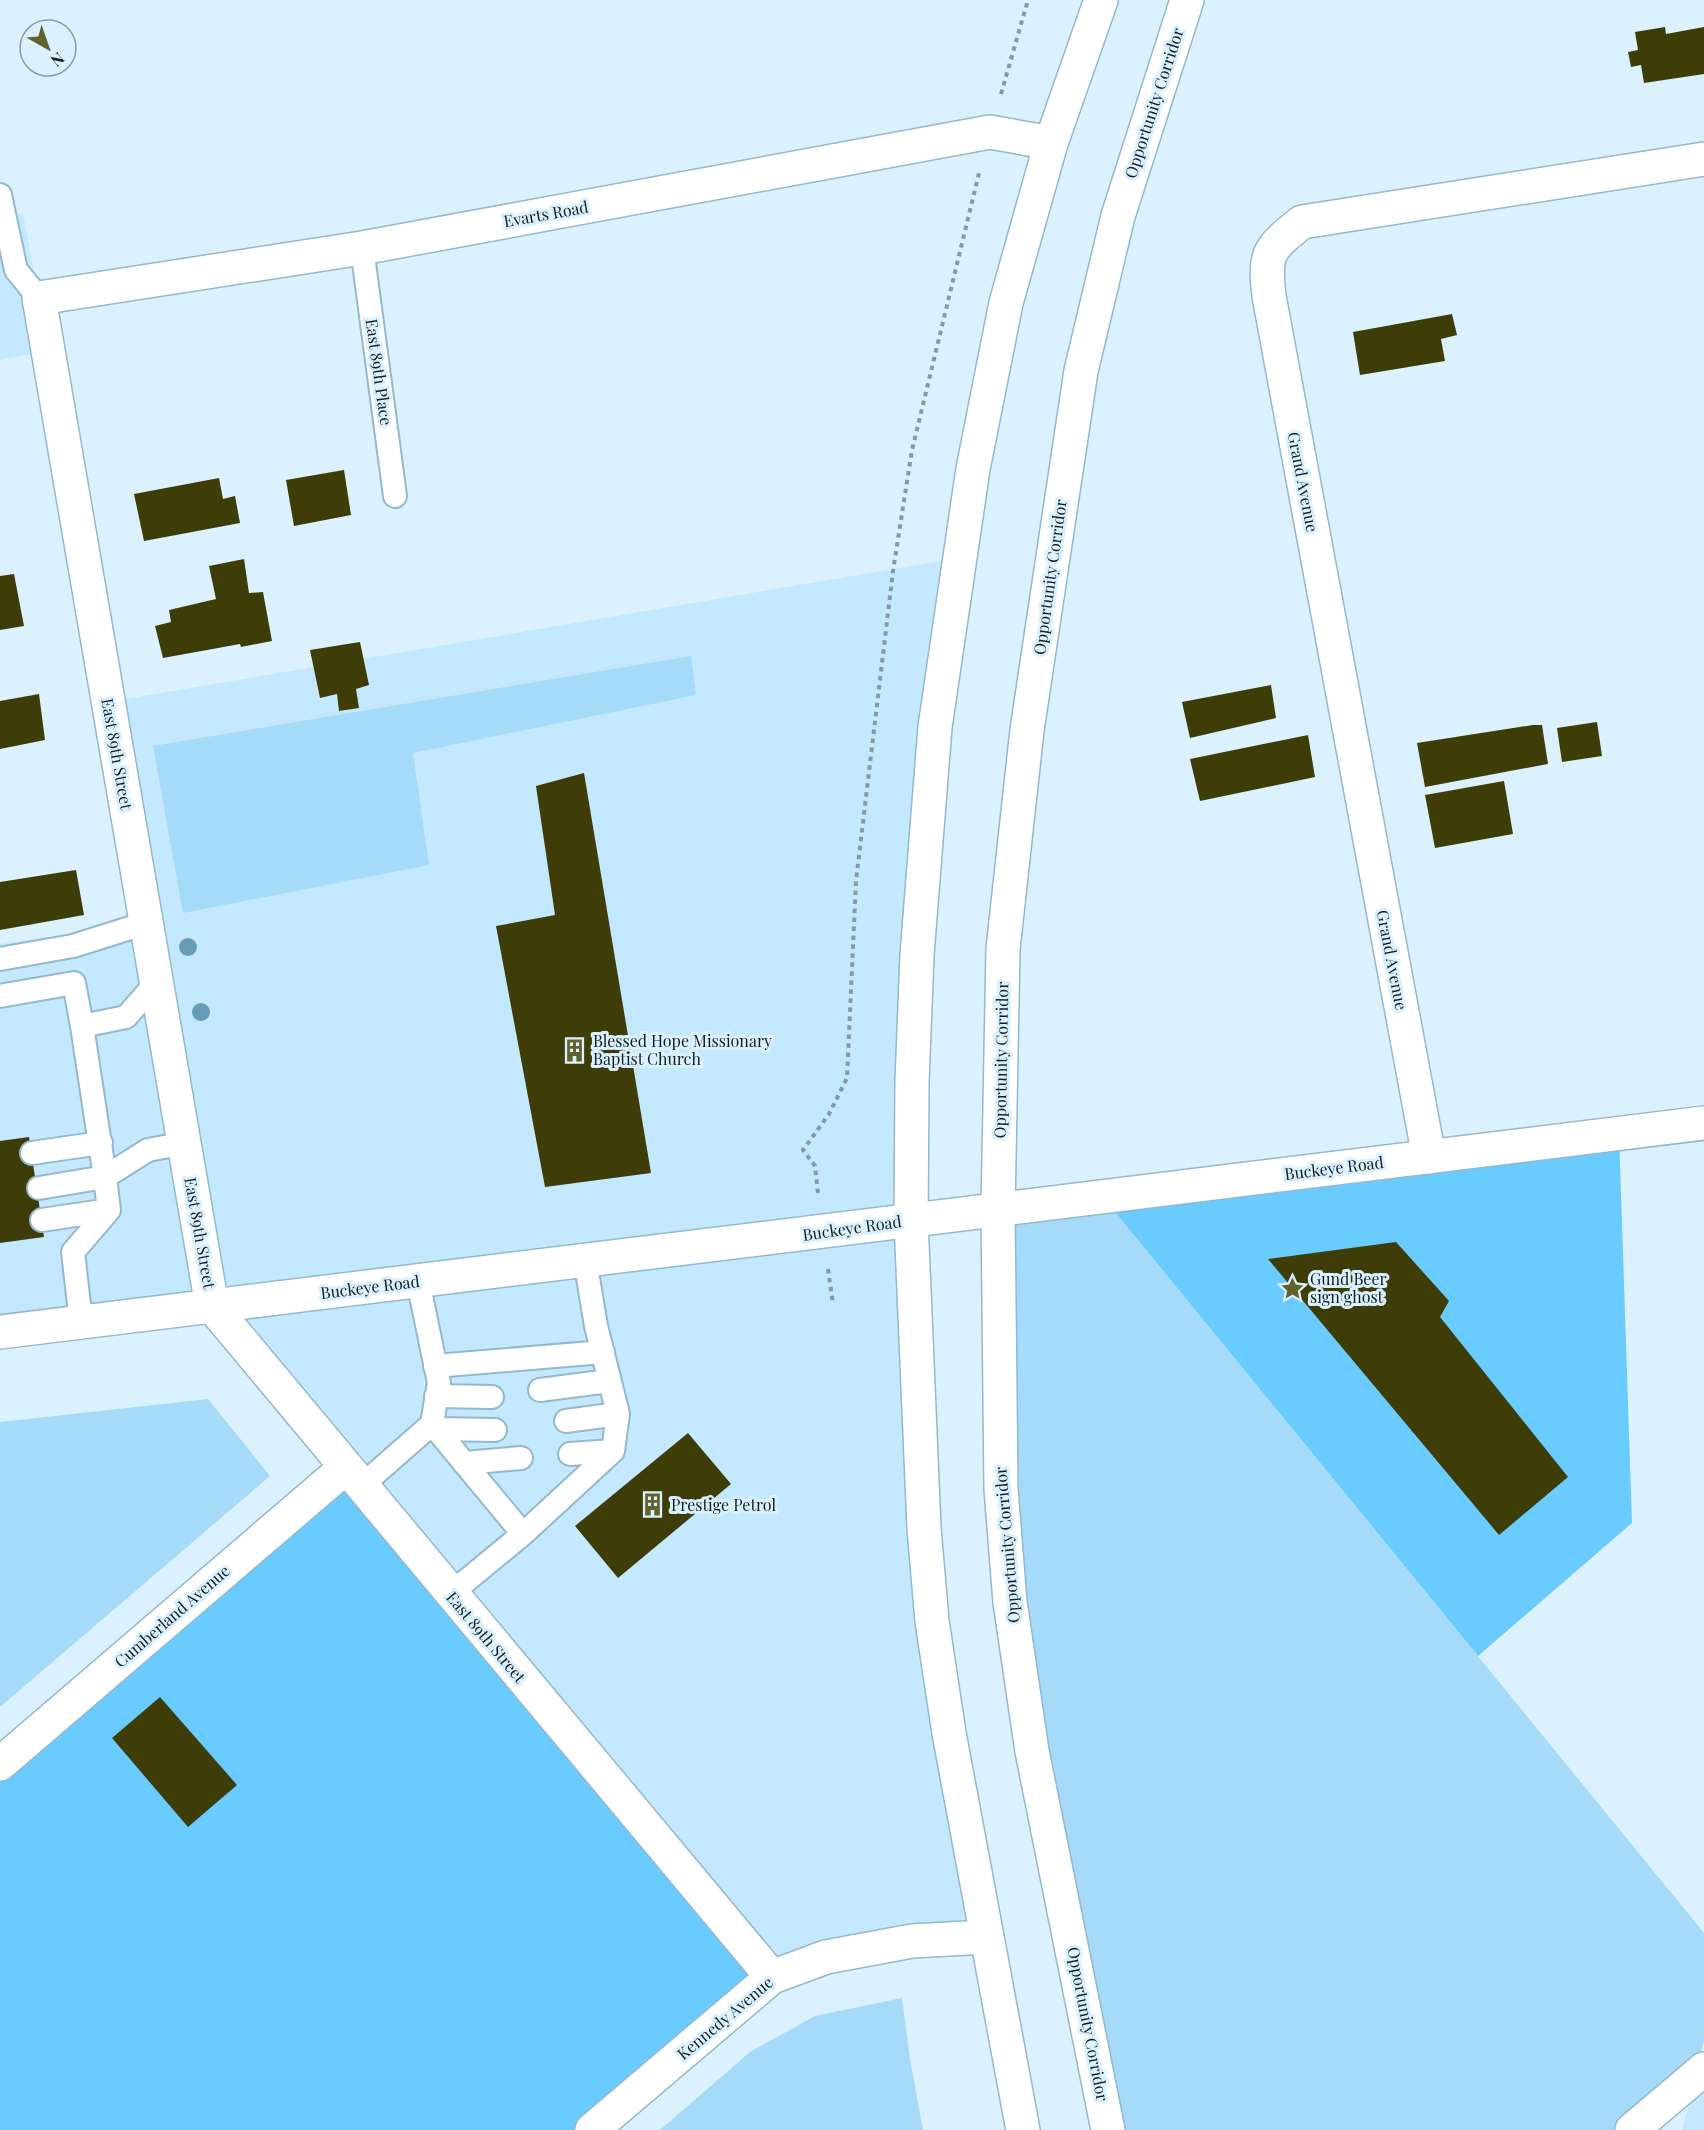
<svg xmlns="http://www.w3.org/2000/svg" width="1704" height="2130" viewBox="0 0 1704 2130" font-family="'Playfair Display',serif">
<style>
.built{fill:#c4e8fd}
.green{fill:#a5daf9}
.forest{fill:#6acbff}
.building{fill:#3e3d08}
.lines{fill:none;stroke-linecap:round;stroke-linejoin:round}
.service-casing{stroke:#94b8cd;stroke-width:26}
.minor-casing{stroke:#94b8cd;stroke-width:36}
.secondary-casing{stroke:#94b8cd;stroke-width:36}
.primary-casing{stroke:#94b8cd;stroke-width:36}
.path{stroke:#8698a3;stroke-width:4;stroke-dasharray:4.5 4.5;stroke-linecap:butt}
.service{stroke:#fff;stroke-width:22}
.minor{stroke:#fff;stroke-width:33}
.secondary{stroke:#fff;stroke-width:33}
.primary{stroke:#fff;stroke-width:33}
.tree{fill:#669cb5}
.labels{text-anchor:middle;stroke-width:6;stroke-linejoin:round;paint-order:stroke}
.street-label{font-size:16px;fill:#101e26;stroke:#dbf1fe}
.poi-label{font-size:16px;fill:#101e26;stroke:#dbf1fe;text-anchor:start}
</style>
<rect width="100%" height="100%" fill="#dbf1fe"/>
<path class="built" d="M23 213 48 351 0 360V218Z
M959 558 926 827 924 1528 986 1937 772 1977 212 1306 0 1332V944L146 923 108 702Z
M1704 2050V2130H1682Z"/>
<path class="green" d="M691 656 696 695 413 753 429 865 183 913 153 746Z
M1102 1196 1704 1933V2041L1692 2079 1632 2130H1108L1032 1751 998 1210Z
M208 1399 270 1476 0 1707V1422Z
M902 1998 910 2059 923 2130H660L750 2052 815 2016Z"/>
<path class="forest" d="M1619 1133 1632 1523 1478 1656 1102 1196Z
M345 1468 772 1977 592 2130H0V1764Z"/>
<path class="building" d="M1665 27 1666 34 1704 27V74L1644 83 1641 65 1631 67 1628 52 1638 50 1635 32Z
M1452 314 1457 335 1441 339 1445 361 1360 375 1353 332Z
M344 470 351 515 294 526 286 480Z
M219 478 223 499 235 496 240 523 144 541 134 494Z
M244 559 249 593 263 592 272 641 241 647 240 644 163 658 155 626 171 622 169 610 216 599 209 566Z
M14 574 24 626 0 630V576Z
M360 642 369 685 356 689 359 708 339 711 337 694 320 698 310 650Z
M1271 685 1276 718 1190 738 1182 702Z
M39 694 45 740 0 749V701Z
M1597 722 1602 756 1562 762 1557 728Z
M1533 725H1542L1548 764 1425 787 1417 743Z
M1308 735 1315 777 1200 801 1190 759Z
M584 773 651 1173 545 1187 496 926 555 915 536 786Z
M1504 781 1513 834 1435 848 1425 795Z
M76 870 84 915 0 930V882Z
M29 1137 44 1237 0 1243V1141Z
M1396 1242 1449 1301 1440 1317 1568 1477 1499 1535 1268 1259Z
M688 1433 731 1484 618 1578 575 1526Z
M160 1697 237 1785 188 1827 112 1738Z"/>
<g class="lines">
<defs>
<path id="service" d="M0 195 16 270 39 298
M362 248 395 496
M0 959 73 946 146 923
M0 996 74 983 82 1026 126 1017 156 983
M82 1026 105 1177 148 1150 185 1143
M32 1153 101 1143
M39 1188 105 1177 109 1210 42 1220
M81 1322 73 1252 109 1210
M435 1366 603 1352
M540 1390 609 1381
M436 1396 492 1397
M566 1421 618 1414
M432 1424 523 1534
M436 1429 495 1430
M570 1454 613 1451
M464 1463 521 1458
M360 1487 432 1424 439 1383 418 1281
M450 1594 523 1534 613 1451 618 1414 596 1326 585 1260"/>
<path id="minor" d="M1429 1157 1269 296C1264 253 1268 249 1302 222L1704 159
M0 1764 345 1468
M772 1977 212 1306 39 298 362 248 990 132 1051 143
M592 2130 772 1977 826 1957 912 1941 986 1937"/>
<path id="secondary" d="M1632 2130 1704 2069"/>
<path id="primary" d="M0 1332 1704 1123
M1023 2130 949 1733 932 1621 924 1528 911 1220 912 1082 917 955 935 727 973 469 1006 303 1051 143 1101 0
M1108 2130 1032 1751 1010 1602 1001 1489 998 1210 1003 949 1027 730 1081 371 1118 216 1187 0"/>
</defs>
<use href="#service" class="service-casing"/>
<use href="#minor" class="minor-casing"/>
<use href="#secondary" class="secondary-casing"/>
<use href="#primary" class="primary-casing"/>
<path class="path" d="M1001 94 1028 0
M818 1193 815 1166 803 1150 829 1114 847 1078 856 881 893 571 912 450 979 173
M828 1269 833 1304"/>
<use href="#service" class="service"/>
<use href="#minor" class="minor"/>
<use href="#secondary" class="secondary"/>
<use href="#primary" class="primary"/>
</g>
<g class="tree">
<circle cx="188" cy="947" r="9"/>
<circle cx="201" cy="1012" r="9"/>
</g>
<defs>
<symbol id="building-bare" viewBox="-9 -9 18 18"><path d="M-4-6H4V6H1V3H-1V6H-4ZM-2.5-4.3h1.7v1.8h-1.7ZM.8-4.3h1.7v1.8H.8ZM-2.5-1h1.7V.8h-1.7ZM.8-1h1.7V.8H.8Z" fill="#61622f" stroke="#dbf1fe" stroke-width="2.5" paint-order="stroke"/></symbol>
<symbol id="sight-bare" viewBox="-9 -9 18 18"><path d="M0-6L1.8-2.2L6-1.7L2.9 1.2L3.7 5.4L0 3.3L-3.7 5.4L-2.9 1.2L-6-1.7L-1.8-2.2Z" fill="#61622f" stroke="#dbf1fe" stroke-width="2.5" paint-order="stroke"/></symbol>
</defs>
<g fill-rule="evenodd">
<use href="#building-bare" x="558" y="1034" width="33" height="33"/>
<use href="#sight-bare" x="1276" y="1272" width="33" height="33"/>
<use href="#building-bare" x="636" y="1488" width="33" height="33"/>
</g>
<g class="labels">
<g class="street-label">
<text transform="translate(1154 103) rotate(-72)" y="6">Opportunity Corridor</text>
<text transform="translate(546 214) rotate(-10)" y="6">Evarts Road</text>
<text transform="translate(379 372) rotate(82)" y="6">East 89th Place</text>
<text transform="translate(1303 482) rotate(79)" y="6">Grand Avenue</text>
<text transform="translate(1050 577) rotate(-82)" y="6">Opportunity Corridor</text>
<text transform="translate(117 754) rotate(80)" y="6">East 89th Street</text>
<text transform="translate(1392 960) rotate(79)" y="6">Grand Avenue</text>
<text transform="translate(1001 1060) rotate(-89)" y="6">Opportunity Corridor</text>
<text transform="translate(1334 1168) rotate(-7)" y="6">Buckeye Road</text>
<text transform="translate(852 1228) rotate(-8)" y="6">Buckeye Road</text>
<text transform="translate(200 1233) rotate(80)" y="6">East 89th Street</text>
<text transform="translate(370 1287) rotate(-7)" y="6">Buckeye Road</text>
<text transform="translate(1007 1545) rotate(-95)" y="6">Opportunity Corridor</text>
<text transform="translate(172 1616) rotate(-41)" y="6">Cumberland Avenue</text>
<text transform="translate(486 1637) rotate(50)" y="6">East 89th Street</text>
<text transform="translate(725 2018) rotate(-40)" y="6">Kennedy Avenue</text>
<text transform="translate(1088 2024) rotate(79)" y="6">Opportunity Corridor</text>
</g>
<g class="poi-label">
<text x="593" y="1047">Blessed Hope Missionary<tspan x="593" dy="18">Baptist Church</tspan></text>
<text x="1310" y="1285">Gund Beer<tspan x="1310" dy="18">sign ghost</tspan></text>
<text x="671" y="1511">Prestige Petrol</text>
</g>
</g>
<g transform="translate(48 48) rotate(140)"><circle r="28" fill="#dbf1fe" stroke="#8a9da8" stroke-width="1.5"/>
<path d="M0-4.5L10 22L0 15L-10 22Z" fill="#61622f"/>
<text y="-9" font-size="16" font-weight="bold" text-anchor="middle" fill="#101e26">N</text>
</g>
</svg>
